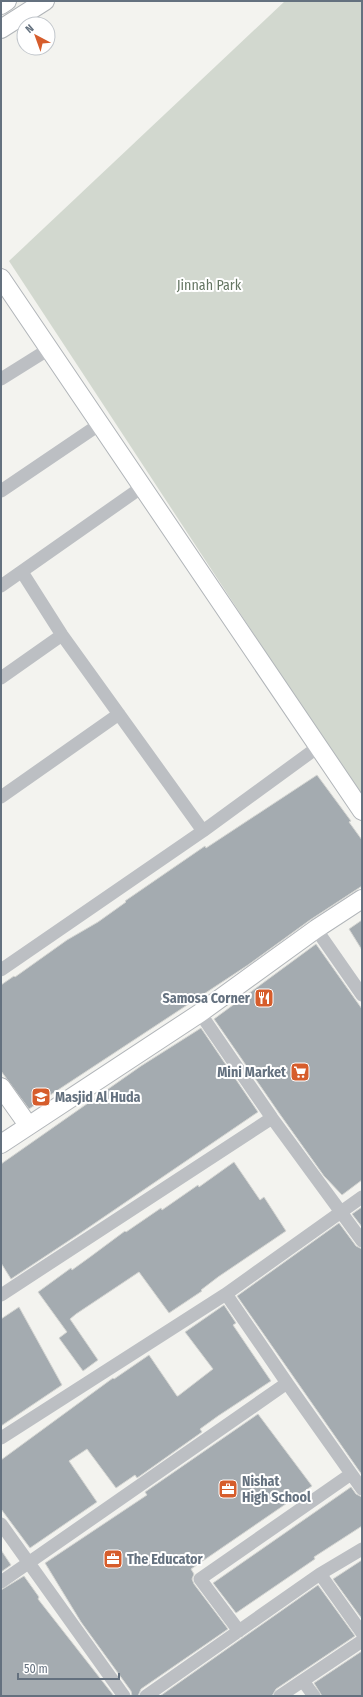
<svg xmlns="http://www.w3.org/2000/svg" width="363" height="1697" viewBox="0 0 363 1697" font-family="'Fira Sans Condensed',sans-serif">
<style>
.green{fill:#d2d8cf}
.building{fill:#a4abb0;stroke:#d4d5d2}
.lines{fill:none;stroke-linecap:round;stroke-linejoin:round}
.secondary-casing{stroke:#b1b5b9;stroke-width:20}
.street{stroke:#bcbfc3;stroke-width:13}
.secondary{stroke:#fff;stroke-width:18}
.labels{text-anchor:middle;stroke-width:4;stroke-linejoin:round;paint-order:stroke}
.park-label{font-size:14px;fill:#657663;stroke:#fff}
.poi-label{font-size:14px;font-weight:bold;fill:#64717f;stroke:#fff;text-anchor:start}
</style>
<rect width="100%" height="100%" fill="#f3f3ef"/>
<path class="green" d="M285 1H362V799L9 261Z"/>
<path class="building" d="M317 775 351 821 349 822 362 840V886L310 920 248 965 29 1109 1 1071V985L14 976 15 977 67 940 98 922 126 902 125 901 205 846 206 848Z
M362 920V950L349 929Z
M316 944 362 1009V1180L342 1195 324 1176 279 1113 214 1019Z
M201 1028 258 1112 79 1234 11 1279 1 1263V1164L141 1066Z
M234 1162 260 1200 264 1197 286 1231 218 1277 201 1290 202 1291 169 1313 139 1272 76 1314 70 1319 98 1360 83 1371 59 1338 67 1332 38 1292 71 1268 72 1270 90 1257 125 1231 126 1232 161 1208 162 1210 198 1185 199 1187Z
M362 1207V1227L352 1214Z
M339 1223 356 1246 362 1249V1475L237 1296Z
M224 1305 236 1323 233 1325 271 1381 218 1416 200 1429 202 1432 137 1478 135 1475 116 1488 87 1449 69 1461 97 1502 30 1548 1 1509V1460L113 1378 114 1379 149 1355 177 1396H178L213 1369 185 1332Z
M19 1307 62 1385 1 1426V1319Z
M258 1414 312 1486 191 1569 194 1574 192 1579 194 1584 228 1629 141 1689 138 1696H132L131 1691 81 1622 45 1563 147 1495 145 1492Z
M351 1487 356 1494 362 1497V1526L314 1557 315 1559 236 1613 213 1583Z
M1 1550 11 1565 1 1572Z
M362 1560V1619L333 1579Z
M24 1576 39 1597 38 1599 114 1696H1V1590Z
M318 1585 355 1636 276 1689 272 1696H160Z
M362 1651V1696H322L314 1683Z"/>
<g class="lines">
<defs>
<path id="secondary" d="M1 5 7 1
M1 29 45 1
M1 278 362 811
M1 1087 28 1125
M1 1144 200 1013 316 929 362 899"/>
</defs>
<use href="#secondary" class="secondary-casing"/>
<path class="street" d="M1 379 49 349
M1 491 100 424
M22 572 62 635 203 831
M1 586 142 487
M1 678 62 635
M1 797 119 714
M316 929 362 995
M1 970 203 831 318 747
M200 1013 272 1118 362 1241
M1 1295 272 1118
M287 1383 362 1489
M1 1438 226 1294
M1 1524 124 1696
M320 1574 362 1633
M1 1582 287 1383 226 1294 362 1197
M239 1631 200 1579 351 1474
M303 1681 314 1696
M146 1696 320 1574 362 1549
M280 1696 362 1641"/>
<use href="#secondary" class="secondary"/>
</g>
<defs>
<symbol id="restaurant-square" viewBox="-11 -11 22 22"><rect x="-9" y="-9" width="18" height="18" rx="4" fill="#d65d2c" stroke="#fff"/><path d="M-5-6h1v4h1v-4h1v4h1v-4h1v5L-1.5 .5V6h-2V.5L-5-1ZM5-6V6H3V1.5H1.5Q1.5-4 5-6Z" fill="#fff"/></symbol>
<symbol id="supermarket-square" viewBox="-11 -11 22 22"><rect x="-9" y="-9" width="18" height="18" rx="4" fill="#d65d2c" stroke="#fff"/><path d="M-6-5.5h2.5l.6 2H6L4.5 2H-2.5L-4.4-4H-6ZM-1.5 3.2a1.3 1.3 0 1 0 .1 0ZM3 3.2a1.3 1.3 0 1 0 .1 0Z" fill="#fff"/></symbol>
<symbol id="school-square" viewBox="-11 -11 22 22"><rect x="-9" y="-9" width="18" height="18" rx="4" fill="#d65d2c" stroke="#fff"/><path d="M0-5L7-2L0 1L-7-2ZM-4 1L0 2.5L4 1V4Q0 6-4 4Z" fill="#fff"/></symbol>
<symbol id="office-square" viewBox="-11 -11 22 22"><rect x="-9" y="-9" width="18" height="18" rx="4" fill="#d65d2c" stroke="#fff"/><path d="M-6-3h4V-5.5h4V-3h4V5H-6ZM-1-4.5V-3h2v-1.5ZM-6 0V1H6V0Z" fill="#fff"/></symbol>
</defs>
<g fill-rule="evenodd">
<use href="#restaurant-square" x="253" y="987" width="22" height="22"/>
<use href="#supermarket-square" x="289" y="1061" width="22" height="22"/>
<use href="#school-square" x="30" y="1086" width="22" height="22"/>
<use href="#office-square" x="217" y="1478" width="22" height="22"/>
<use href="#office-square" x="102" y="1548" width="22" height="22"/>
</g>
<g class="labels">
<g class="park-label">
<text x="209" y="290">Jinnah Park</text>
</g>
<g class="poi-label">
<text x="250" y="1003" text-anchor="end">Samosa Corner</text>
<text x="286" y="1077" text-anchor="end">Mini Market</text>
<text x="55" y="1102">Masjid Al Huda</text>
<text x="242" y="1486">Nishat<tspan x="242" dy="16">High School</tspan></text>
<text x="127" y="1564">The Educator</text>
</g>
</g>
<rect width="363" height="1697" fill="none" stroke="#64717f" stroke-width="4"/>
<g transform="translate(36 36) rotate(319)"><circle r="19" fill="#ffffff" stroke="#c1c6cc"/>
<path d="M0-3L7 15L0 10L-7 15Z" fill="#d65d2c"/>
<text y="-6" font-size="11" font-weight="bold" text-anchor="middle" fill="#64717f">N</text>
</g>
<path d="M18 1673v6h101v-6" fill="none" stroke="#64717f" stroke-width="2"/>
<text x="24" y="1673" font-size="12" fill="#64717f" stroke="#ffffff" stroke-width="3" paint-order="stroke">50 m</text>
</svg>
